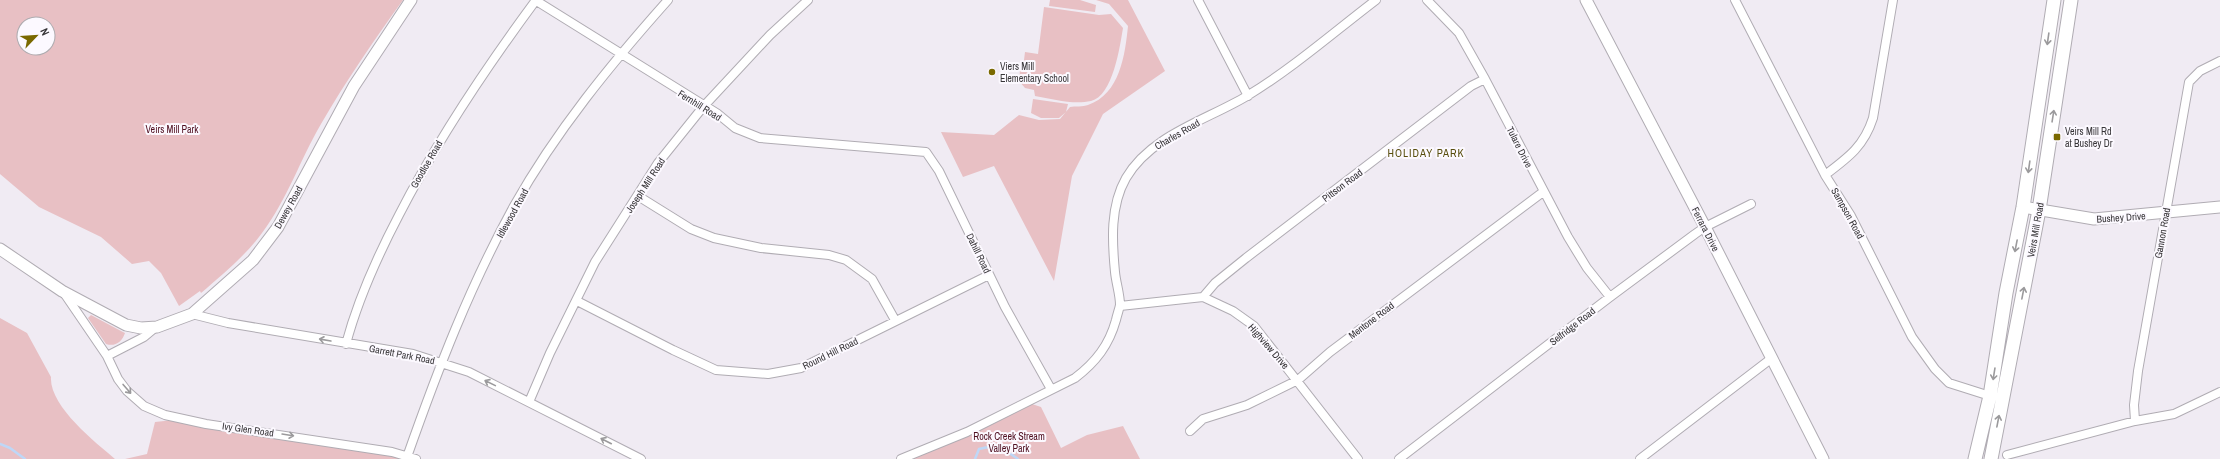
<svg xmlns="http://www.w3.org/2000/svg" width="2220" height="459" viewBox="0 0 2220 459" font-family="'Archivo Narrow',sans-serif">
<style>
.green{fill:#e8c0c4;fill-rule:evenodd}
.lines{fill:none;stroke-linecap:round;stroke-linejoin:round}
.stream{stroke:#bed7f7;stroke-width:2.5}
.street-casing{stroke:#b0acb3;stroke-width:10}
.secondary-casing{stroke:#b0acb3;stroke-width:13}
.primary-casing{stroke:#b0acb3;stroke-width:15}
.street{stroke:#fff;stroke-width:8}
.secondary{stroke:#fff;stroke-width:11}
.primary{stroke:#fff;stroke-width:13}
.oneway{stroke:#9b9a9c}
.poi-dot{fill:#7a6900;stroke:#fcf9ff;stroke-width:1.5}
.labels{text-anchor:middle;stroke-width:4;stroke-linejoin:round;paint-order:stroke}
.poi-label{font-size:10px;fill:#373538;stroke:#fcf9ff;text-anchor:start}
.street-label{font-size:10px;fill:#373538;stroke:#fcf9ff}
.park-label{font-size:10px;fill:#4f0f20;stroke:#fcf9ff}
.neighbourhood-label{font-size:11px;letter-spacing:1px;fill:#594e0e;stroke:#fcf9ff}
</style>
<rect width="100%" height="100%" fill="#f0ebf3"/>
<path class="green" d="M0 0H403C374 40 346 81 321 124 300 160 287 200 262 233 247 254 221 276 201 293L200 291 179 306 161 273 149 261 132 264 101 237 39 207 0 174ZM24 24H48V48H24Z
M1050 0H1080L1096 5 1095 12 1049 6Z
M1096 0H1128L1165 71 1103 114 1072 176 1054 281 994 166 963 177 941 132 994 135 1019 115 1039 120 1060 119 1070 107C1075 106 1083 107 1088 105 1120 94 1125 55 1128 26L1109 4Z
M1044 7 1099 15 1111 14 1123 28C1120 46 1113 96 1091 101 1073 105 1053 99 1035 96L1034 90 1025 88 1019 81 1021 60H1024L1025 52 1038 54Z
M1033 99 1068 104 1066 112 1059 118H1041L1031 113Z
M91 315 121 331 125 333C122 342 115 347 106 344L88 318Z
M0 318 27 333 51 377C49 406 95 442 115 459H0Z
M1026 402 1041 407 1061 448 1087 435 1123 426 1140 459H902Z
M183 419 416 459H125L147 454 155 422Z"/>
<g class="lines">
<path class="stream" d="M0 444 10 448 25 459
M975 459 979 449C997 444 1003 448 1018 459"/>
<defs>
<path id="street" d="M535 0 718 114 735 128 760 138 926 152 939 171 1005 307 1051 389
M1198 0 1248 96
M1427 0 1459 33 1485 79 1568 237 1587 268 1610 297
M1735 0 1825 175 1851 216 1912 337 1935 369 1949 383 1990 396
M1825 175C1849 157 1864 146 1873 118L1893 0
M638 196 691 229 714 238 761 248 829 255 846 260 872 279 895 320
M64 293 107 356 118 379 127 391 144 406 165 415 206 424 392 452 416 459
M1203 297 1215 283 1246 258 1471 86 1485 79
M577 301 673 350 716 370 768 374 801 368 989 275
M1120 306 1203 297 1233 311 1254 326 1358 459
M192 314 228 323 413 354 469 372 641 459
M346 344C358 299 377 257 399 215 438 139 485 69 536 0
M107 356 144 337 156 327
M529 402 550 353 595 262 658 163 703 107 770 35 808 0
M2135 421 2134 405 2138 371 2189 82 2200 71 2220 61
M1190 431 1203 419 1247 405 1298 380 1330 352 1543 192
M2007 455 2135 421 2174 414 2220 392
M407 457C438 369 469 288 514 206 556 131 611 64 668 0
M901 459 967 432 1075 378C1096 362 1109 345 1116 320 1117 315 1119 310 1120 305 1120 294 1116 283 1115 272 1112 241 1110 206 1126 178 1151 135 1207 120 1247 96 1293 68 1334 32 1376 0
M1399 459 1610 297 1695 234 1705 227 1751 204
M1640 459 1772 358"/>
<path id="secondary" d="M1586 0 1705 227 1823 459
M2023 207 2094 219 2220 207
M0 249 62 291 126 325 141 328 157 327 192 314 253 260 278 227 354 86 411 0"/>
<path id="primary" d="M1975 459 1990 396 2006 293 2023 207 2054 0
M1991 459 2039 210 2071 0"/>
</defs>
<use href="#street" class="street-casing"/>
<use href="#secondary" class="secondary-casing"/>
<use href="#primary" class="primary-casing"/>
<use href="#street" class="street"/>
<use href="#secondary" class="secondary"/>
<use href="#primary" class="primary"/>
</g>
<defs><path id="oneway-shaft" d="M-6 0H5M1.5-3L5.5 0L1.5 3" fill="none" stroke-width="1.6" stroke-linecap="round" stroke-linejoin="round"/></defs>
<g class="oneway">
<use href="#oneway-shaft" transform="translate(2048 39) rotate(98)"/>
<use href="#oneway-shaft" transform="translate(2053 116) rotate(-81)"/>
<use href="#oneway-shaft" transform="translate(2029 167) rotate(98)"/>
<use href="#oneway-shaft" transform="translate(2016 246) rotate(101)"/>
<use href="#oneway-shaft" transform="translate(2023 293) rotate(-79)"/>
<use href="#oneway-shaft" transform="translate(325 340) rotate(-170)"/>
<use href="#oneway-shaft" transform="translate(1994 374) rotate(99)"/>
<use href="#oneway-shaft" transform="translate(490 383) rotate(-154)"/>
<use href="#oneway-shaft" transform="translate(127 389) rotate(49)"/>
<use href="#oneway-shaft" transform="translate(1998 421) rotate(-79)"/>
<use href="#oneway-shaft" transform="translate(288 435) rotate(9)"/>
<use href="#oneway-shaft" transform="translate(606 441) rotate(-153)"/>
</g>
<g class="poi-dot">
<circle cx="992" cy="72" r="4"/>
<rect x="2053" y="133" width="8" height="8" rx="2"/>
</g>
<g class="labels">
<g class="poi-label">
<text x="1000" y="70">Viers Mill<tspan x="1000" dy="12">Elementary School</tspan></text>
<text x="2065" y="135">Veirs Mill Rd<tspan x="2065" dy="12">at Bushey Dr</tspan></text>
</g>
<g class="street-label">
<text transform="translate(700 105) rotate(32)" y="4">Fernhill Road</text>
<text transform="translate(1177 134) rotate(-30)" y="4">Charles Road</text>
<text transform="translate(1520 147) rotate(63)" y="4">Tulare Drive</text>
<text transform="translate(426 164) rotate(-60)" y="4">Goodloe Road</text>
<text transform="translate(645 185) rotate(-57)" y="4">Joseph Mill Road</text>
<text transform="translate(1342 185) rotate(-37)" y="4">Pittson Road</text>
<text transform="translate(288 207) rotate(-61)" y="4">Dewey Road</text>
<text transform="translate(512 213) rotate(-61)" y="4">Idlewood Road</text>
<text transform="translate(1848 213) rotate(61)" y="4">Sampson Road</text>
<text transform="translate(2121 217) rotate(-4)" y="4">Bushey Drive</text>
<text transform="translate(1706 229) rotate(63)" y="4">Ferrara Drive</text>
<text transform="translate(2035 230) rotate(-80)" y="4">Veirs Mill Road</text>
<text transform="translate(2162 233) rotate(-80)" y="4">Gannon Road</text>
<text transform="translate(979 253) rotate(64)" y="4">Dahill Road</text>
<text transform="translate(1371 320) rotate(-37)" y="4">Mentone Road</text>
<text transform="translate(1572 326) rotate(-38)" y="4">Selfridge Road</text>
<text transform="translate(1269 346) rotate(49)" y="4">Highview Drive</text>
<text transform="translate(830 353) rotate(-26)" y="4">Round Hill Road</text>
<text transform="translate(402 354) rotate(11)" y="4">Garrett Park Road</text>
<text transform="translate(248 429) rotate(8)" y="4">Ivy Glen Road</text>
</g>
<g class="park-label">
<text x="172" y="133">Veirs Mill Park</text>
<text x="1009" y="440">Rock Creek Stream<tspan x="1009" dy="12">Valley Park</tspan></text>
</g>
<g class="neighbourhood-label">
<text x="1426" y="157">HOLIDAY PARK</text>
</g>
</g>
<g transform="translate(36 36) rotate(65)"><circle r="19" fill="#fcf9ff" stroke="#adabaf"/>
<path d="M0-3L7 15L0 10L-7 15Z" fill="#7a6900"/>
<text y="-6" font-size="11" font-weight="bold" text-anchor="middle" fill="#373538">N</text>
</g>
</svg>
